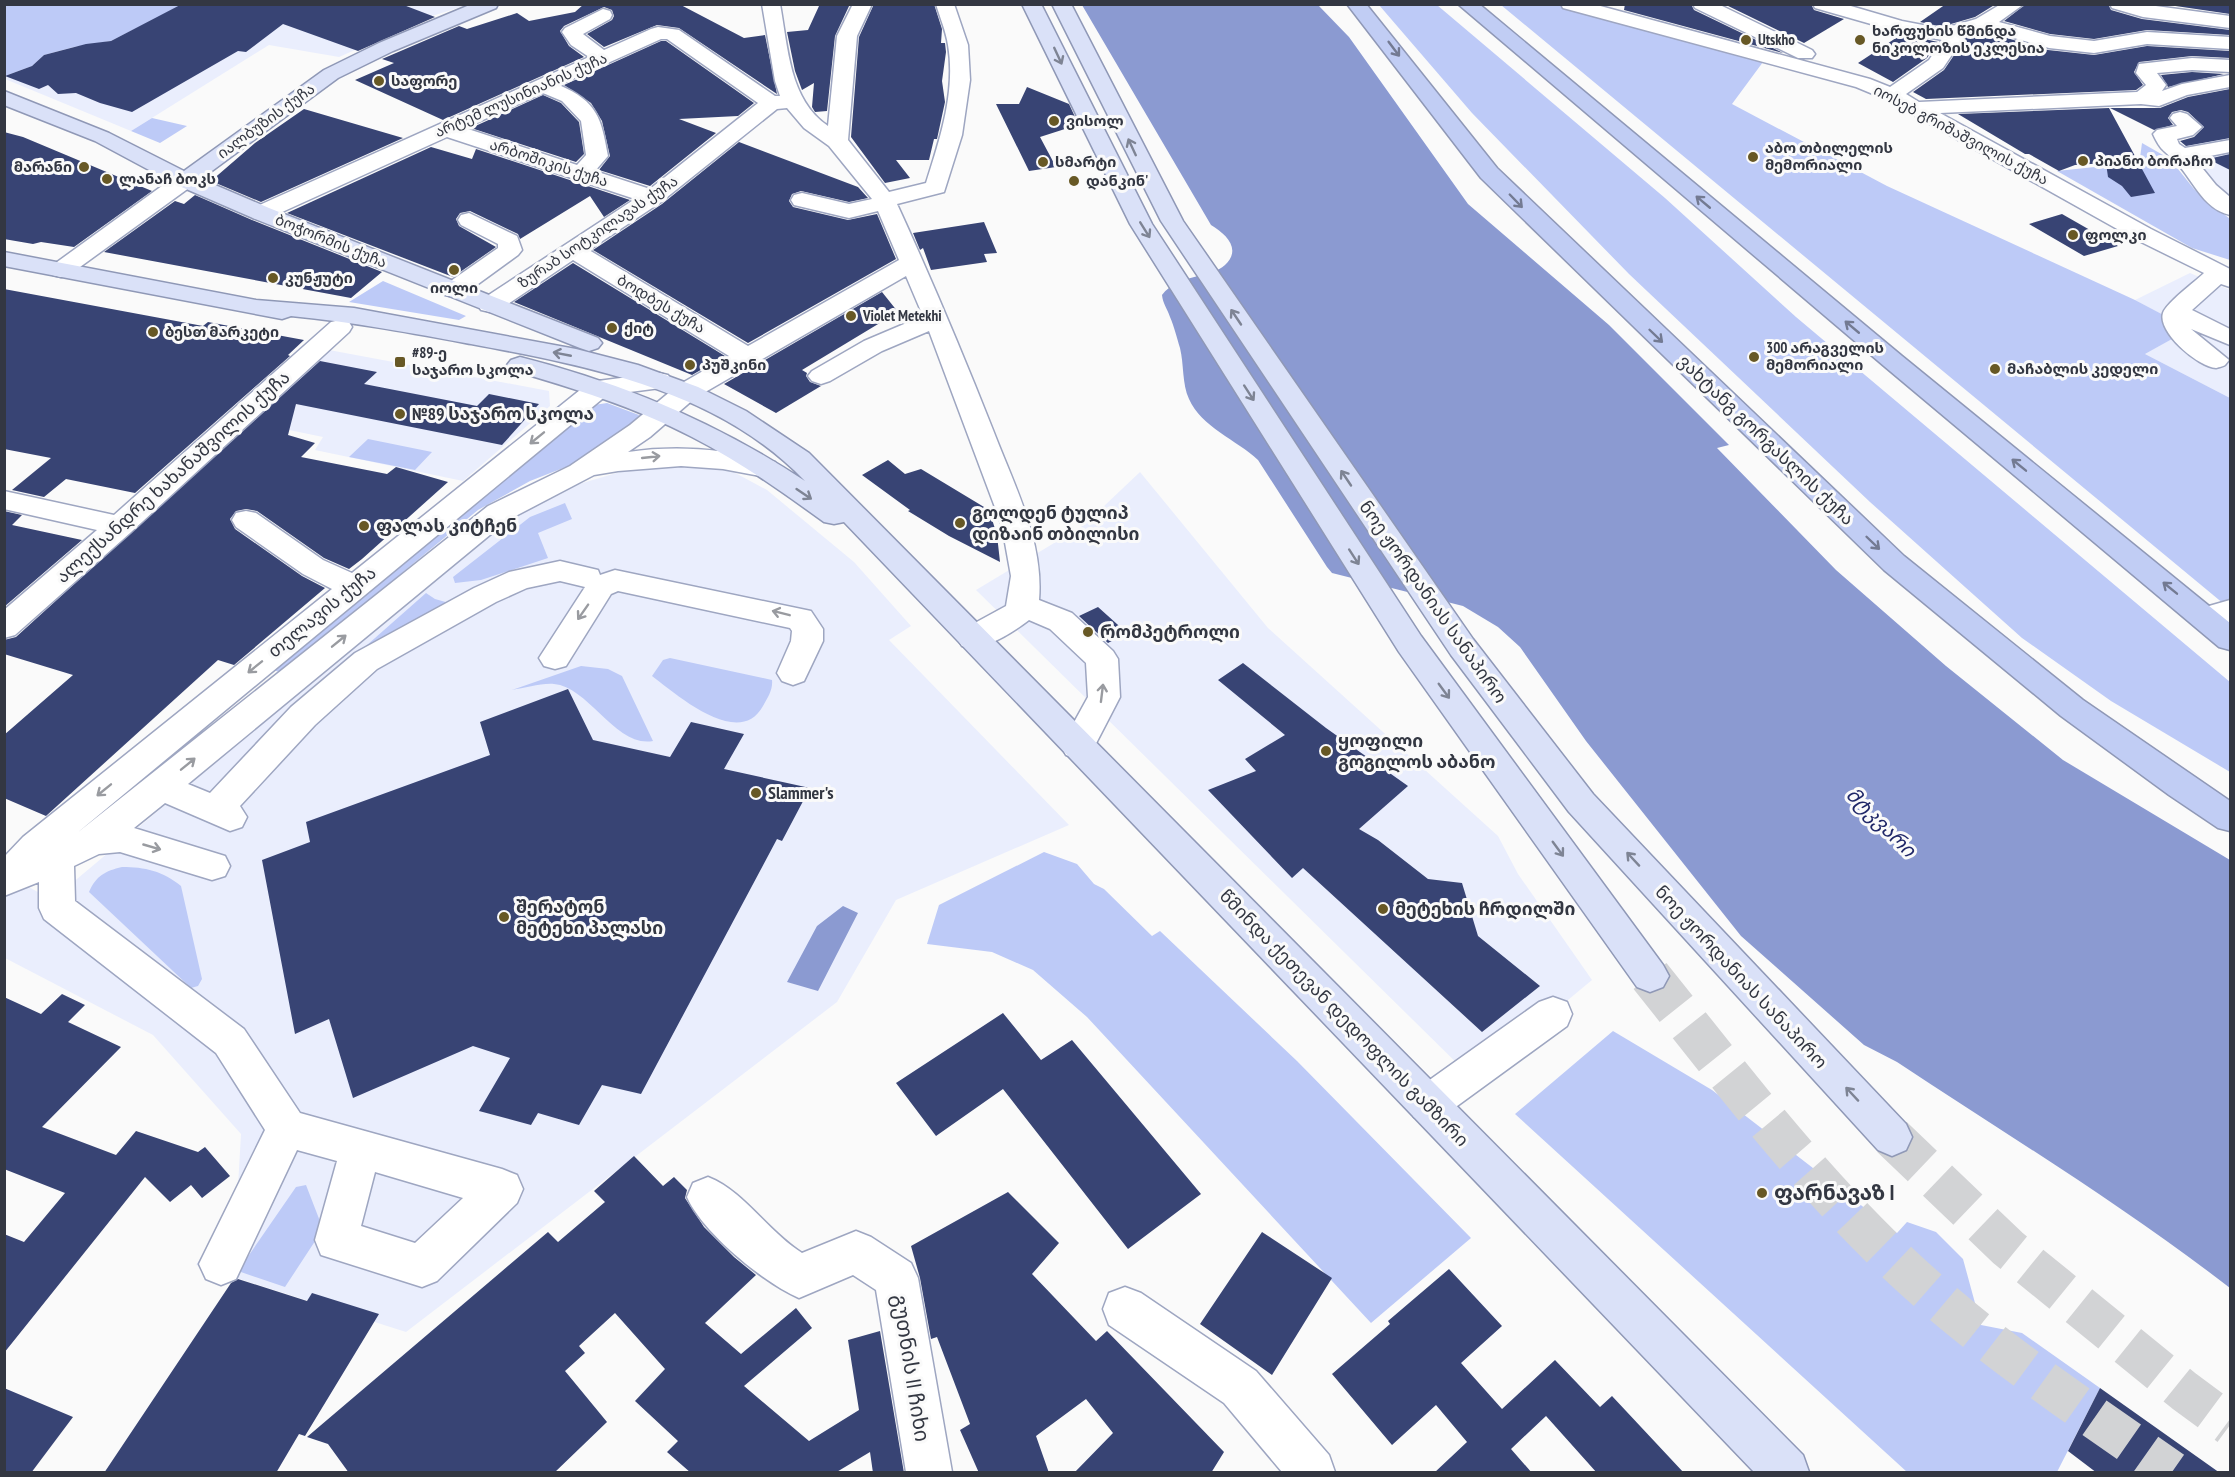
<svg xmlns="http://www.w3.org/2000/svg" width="2235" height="1477" viewBox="0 0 2235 1477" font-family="'PT Sans Narrow','Noto Sans Georgian',sans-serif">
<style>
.built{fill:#eaeefd}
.green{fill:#bdcaf7}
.water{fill:#8b9ad1}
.building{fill:#384474}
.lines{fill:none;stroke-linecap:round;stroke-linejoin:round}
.major-tunnel{stroke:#d2d3d5;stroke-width:42;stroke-dasharray:42 21;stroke-linecap:butt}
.minor-casing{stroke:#9ea6c1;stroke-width:3}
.major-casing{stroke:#8f98b6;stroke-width:3}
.highway-casing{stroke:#8f98b6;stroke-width:3}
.minor{fill:#fff;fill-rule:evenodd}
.major{fill:#dae1f8;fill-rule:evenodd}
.highway{fill:#c1cdf4;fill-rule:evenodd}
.oneway{stroke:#737a92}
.oneway2{stroke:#7e8494}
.oneway3{stroke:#999ba0}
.poi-dot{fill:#675825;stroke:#fafafa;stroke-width:2}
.labels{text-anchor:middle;stroke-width:6;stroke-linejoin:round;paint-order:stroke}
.far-poi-label{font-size:15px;font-weight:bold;fill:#333742;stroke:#fafafa;text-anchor:start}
.far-street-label{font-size:15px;fill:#333742;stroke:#fafafa}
.poi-label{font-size:18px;font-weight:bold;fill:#333742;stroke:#fafafa;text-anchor:start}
.street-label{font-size:18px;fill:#333742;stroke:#fafafa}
.water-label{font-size:20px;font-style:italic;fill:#1f2768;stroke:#fafafa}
.near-poi-label{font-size:21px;font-weight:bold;fill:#333742;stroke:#fafafa;text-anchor:start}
.near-street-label{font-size:21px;fill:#333742;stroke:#fafafa}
</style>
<rect width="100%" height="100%" fill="#fafafa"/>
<path class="built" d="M4 5H467L432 16 339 57 269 45 131 131 5 79Z
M2230 137V197L2220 189 2195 162 2209 157 2181 143Z
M2190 273 2230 290V398L2145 354 2189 329 2135 300Z
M329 350 549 391 550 406 463 481 315 450 323 437 251 422Z
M654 462 728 469 767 490 854 562 911 626 889 640 1069 825 896 900 837 1002 406 1332 196 1265 237 1204 241 1134 153 1035 5 958V894L18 881 52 900 491 531 562 489Z
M1140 472 1268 628 1498 836 1518 874 1592 980 1473 1079 976 590 1084 525Z"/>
<path class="green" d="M4 5H182L111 41 74 47 44 55 32 66 5 76Z
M1379 5H1437L1665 198 1796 317 2230 682V772L2111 701 2022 638 1870 502 1629 274 1472 113Z
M1501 5H1559L1763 62 1732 104 1887 186 2135 300 2190 329 2145 354 2230 398V609Z
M152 118 187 126 160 143 131 131Z
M2142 143 2170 159 2194 189 2230 219V260L2192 248 2057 171 2123 164 2140 158Z
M383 281 466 316 459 320 349 302Z
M607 403 639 415 637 422 594 456 530 481 478 510 281 673 274 670 594 405Z
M368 439 432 452 415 470 349 457Z
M565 503 572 519 538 533 548 558 481 580 455 583 453 577 530 517Z
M426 593 435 599 449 603 358 653Z
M670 658 772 680C773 690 768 697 763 706 739 750 676 694 652 676L663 660Z
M581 666 608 669 622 676 653 741C616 748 589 687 554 684 541 683 525 688 512 690Z
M1044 852 1077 864 1094 884 1104 889 1152 936 1160 931 1297 1061 1471 1238 1371 1323 1087 1017 1033 970 992 952 927 944 939 905Z
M122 867C145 867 163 871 181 886L202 979 198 986 191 988 89 892C96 876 105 871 122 867Z
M1613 1031 1712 1090 1897 1233 1907 1222 1936 1232 1963 1259 1981 1325 2022 1333 2100 1388 2057 1472H1907L1515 1114Z
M306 1185 323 1229 285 1287 238 1271 296 1187Z"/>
<path class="water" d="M1082 5H1318L1349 37 1468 204 1609 325 1729 445 1717 448 1836 570 1946 666 2063 760 2230 860V1288C2124 1206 2009 1136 1897 1062L1864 1045 1741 936 1586 741 1520 647 1498 627 1463 606 1332 573 1327 567 1258 460C1237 440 1201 427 1189 399 1182 384 1184 364 1180 348 1177 338 1174 326 1170 317 1167 308 1163 304 1162 295 1178 274 1211 278 1225 265 1242 249 1226 234 1211 225Z
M843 906 858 913 818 991 787 982 817 926Z"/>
<path class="building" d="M182 4H401L435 17 358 51 283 24 246 52 238 51 132 112 100 103 76 93 58 94 48 85 39 89 5 76 32 66 44 55 86 44 111 41Z
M584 4H679L744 38 765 35 777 94 679 28 657 25 604 47 587 34 612 20 614 16 612 10 604 7 564 26 560 31 569 46 584 57 443 120 355 80 394 63 382 59 459 26 467 29 517 13 529 21 575 12Z
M850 4 835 36 827 111 815 112 812 107 814 83 802 90 795 71 787 32 808 30 819 6Z
M874 4H934L942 29 941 43H945L946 52 942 81 945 102 937 139H934L929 160H896L910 178 885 183 851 137 859 37Z
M1625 4H1691L1694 10 1783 53 1624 10Z
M1724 4H1811L1814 10 1844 19 1804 43Z
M1946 4H1996L1975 17 1951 24 1948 28 1920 22Z
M2026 4H2108L2111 10 2142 19 2230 30V35L2147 30 2094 39 2050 34 2004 21Z
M2162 4H2229L2230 14Z
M1983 31 2048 50 2094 55 2147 46 2230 51V58L2192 56 2139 62 2134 72 2143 85 2136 90 1926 99 1913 92 1944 70 1967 36Z
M1902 34 1938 42 1927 58 1893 82 1858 63Z
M661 41H666L754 103 738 116 679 119 716 133 650 186 599 170 610 156 602 121 591 103 564 85Z
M2192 72 2224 74 2168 87 2161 75Z
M1027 87 1069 104 1076 119 1068 128 1040 137 1056 167 1029 171 996 104H1019Z
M2230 89V138L2186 146 2180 141 2194 137 2204 127 2188 112 2181 110 2172 112 2168 118 2173 125 2154 130 2110 108H2160L2188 97Z
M543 95 561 103 579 122 584 154 576 162 471 128Z
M2109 108 2155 193 2131 197 2122 186 2108 177 2106 163 2075 165 2059 171 2029 154H2025L1958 114Z
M304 109 403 138 261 202 211 181 255 143Z
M4 132 23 137 152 191 74 247 41 242 33 244 4 239Z
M739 142 858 187 868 198 849 202 801 191 792 194 789 201 793 207 848 220 877 214 896 259 748 343 593 250 662 204Z
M431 147 472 159 476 149 630 200 604 217 590 196 520 239 518 234 470 211 460 213 456 219 459 226 496 247 453 277 287 213Z
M2230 154V170L2208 159Z
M195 195 252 220 382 272 351 298 104 252 175 201 184 204Z
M2062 214 2118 246 2084 256 2029 224Z
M984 222 997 253 984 254 987 262 931 270 923 248 920 250 913 233Z
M573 263 725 356 692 375 514 302Z
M4 289 203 326 208 322 304 340 288 355 290 356 135 493 66 479 44 497 12 490 51 458 4 449Z
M882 292 898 312 802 370 807 373 806 376 810 382 821 386 776 413 724 384Z
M320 361 377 372 364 384 477 406 489 394 539 404 502 445 296 404 288 435 315 443 301 457 387 474 396 467 448 482 362 559 349 569 324 558 257 511 246 509 236 511 230 519 235 529 302 576 325 588 234 665 218 660 46 816 4 798V735L73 675 4 654V640L16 637Z
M888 460 905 474 921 469 989 510 997 535 1000 562 949 536 908 511 910 510 862 475Z
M4 511 22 515 12 525 82 540 4 607Z
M1098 607 1127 633 1108 643 1079 616Z
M1243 663 1326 728 1408 786 1359 829 1378 840 1428 879 1462 883 1478 936 1540 986 1482 1032 1303 868 1292 878 1208 790 1256 771 1245 759 1285 735 1218 680Z
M568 689 593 740 670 757 691 722 744 734 724 769 810 788 782 841 777 839 641 1094 602 1085 579 1125 538 1113 531 1125 479 1111 510 1058 473 1046 353 1098 329 1019 295 1034 262 860 310 842 306 822 490 755 480 722Z
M62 994 85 1005 68 1022 121 1047 42 1127 116 1155 136 1131 198 1152 205 1147 230 1176 202 1198 191 1185 170 1202 145 1177 4 1353V1234L24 1242 65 1193 4 1169V997L41 1014Z
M1003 1013 1041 1060 1072 1040 1201 1194 1128 1249 1003 1089 936 1136 896 1083Z
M634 1156 663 1186 674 1177 687 1190 685 1198 704 1227 734 1257 756 1275 705 1323 741 1354 796 1308 812 1328 744 1386 809 1441 859 1410 848 1340 880 1331 904 1473H873L870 1452 835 1473H691L667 1452 678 1441 635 1401 665 1369 615 1313 579 1346 585 1353 565 1371 607 1422 554 1473H349L328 1444 307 1437 548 1232 558 1242 605 1202 594 1191Z
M1008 1192 1059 1243 1032 1274 1096 1341 1107 1331 1224 1452 1211 1473H1074L1113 1433 1086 1399 1036 1436 1049 1473H979L960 1430 970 1424 937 1337 931 1339 920 1278 911 1246Z
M1262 1232 1332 1278 1272 1375 1200 1324Z
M1449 1269 1502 1326 1461 1363 1502 1409 1555 1360 1600 1407 1612 1396 1684 1473H1597L1546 1416 1511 1449 1532 1473H1434L1467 1442 1436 1405 1392 1445 1332 1374 1390 1324 1388 1321Z
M238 1279 307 1301 312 1293 379 1314 305 1436 299 1434 276 1473H104L231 1283Z
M4 1388 73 1417 31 1473H4Z
M2100 1388 2220 1473H2097L2068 1451Z"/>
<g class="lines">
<path class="major-tunnel" d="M1650 976C1730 1076 1808 1179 1902 1267 1984 1344 2080 1407 2172 1472
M1892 1137 2008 1248 2184 1391 2230 1425"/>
<defs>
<path id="minor" d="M762 4H780C788 47 789 100 828 126L837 36 853 4H872L857 36 848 140 889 192 926 183C940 139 956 91 948 45 946 31 940 18 936 4H954L968 45 970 80 962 135 944 192 897 204C931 278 963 354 993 430 1014 485 1044 541 1039 600L1072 613 1113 651 1118 659 1120 697 1090 755 1078 759 1066 755 1061 746 1088 697 1086 663 1050 629 1029 620C1012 633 983 652 962 646L957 638 962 630 1006 606 1011 576 1002 526 929 331 882 351 830 381 821 384 812 381 808 376 812 371 864 341 923 316 906 276 695 398 650 437 628 452C677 445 727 449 775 462L779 468 775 474 765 477 723 469 681 466 618 471 594 475 508 520 188 784 210 793 291 707 355 653 474 588 509 572 560 561 598 570 600 575 615 570 811 611 823 629V641L804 681 793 685 782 681 777 673 791 641 792 631 790 628 618 591 611 594 566 666 555 669 544 666 539 658 585 587 560 581 527 588 496 602 377 669 315 725 240 806 247 817 242 827 230 831 165 803 134 828 225 856 230 866 225 876 212 880 120 852 99 854 74 866 75 901 244 1029 300 1113 502 1169 517 1175 523 1189 517 1203 437 1281 422 1287 321 1255 315 1240 337 1161 297 1150 236 1279 221 1285 206 1279 199 1264 265 1130 216 1053 44 919 39 908V882L4 896V857L23 837 332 589 303 574 236 527 232 520 236 513 246 511 256 513 323 560 352 573 590 382 659 373 668 375 672 381 668 387 607 395 77 833 488 506 570 466 630 425 677 386 729 356 573 260 499 310 490 312 481 310 478 305 481 300 635 199 447 137 269 218 261 220 253 218 250 213 253 208 589 57 571 45 562 32 565 28 603 9 610 11 612 15 610 19 583 34 604 50 651 29 658 27 679 30 775 96H780L775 81ZM661 39H667L758 103 650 189 595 171 608 156C601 118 598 102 559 85ZM543 93 562 101 581 121 586 155 577 165 465 128ZM787 108 804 128 829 146 872 199 849 204 802 193 794 195 791 200 794 205 849 218 878 211 899 260 748 346 589 250 661 202 777 109ZM375 1172 463 1198 415 1243 361 1226Z
M1561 4H1593L1870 79 1890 87 1929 60 1942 40 1892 30 1815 8 1813 4H1844L1902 21 1949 30 1952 26 1976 19 2001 4H2024L1999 22 2050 36 2094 41 2147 32 2230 37V49L2147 44 2094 53 2049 48 1983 29 1966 34 1943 68 1906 94 1919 102 2137 92 2146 85 2136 73 2139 64 2192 58 2230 60V72L2192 70 2157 73 2166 85 2162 91 2182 84 2230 75V87L2187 95 2159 106 2141 104 1940 113 2151 229 2230 269V287L2221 284 2192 310 2230 329V345L2191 329 2229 360 2225 365C2224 366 2216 368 2216 368 2198 367 2157 332 2163 313 2167 302 2195 282 2204 273L2135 239 1885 99 1856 87 1563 8Z
M1693 4H1718L1812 50 1815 54 1812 58H1798L1695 8Z
M2110 4H2141L2230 16V28L2143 17 2112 8Z
M2180 112 2187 114 2202 127 2193 135 2177 139 2179 144 2185 148 2230 140V152L2195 159 2216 185 2230 197V215C2202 209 2192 177 2173 159 2162 149 2160 149 2153 134L2157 130 2177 126 2170 118 2173 114Z
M185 173 193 175 196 180 193 185 69 275 61 277 53 275 49 270 53 265 177 175Z
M469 213 517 236 522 250 518 255 463 295 454 297 445 295 442 290 445 285 498 248V244L461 225 458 220 461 215Z
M340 320 349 322 352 327 349 332 130 533 15 635 4 638V610L97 530 4 509V491L114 515 331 322Z
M2230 600V622L2206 629 2195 626 2191 618 2195 610Z
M1553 997 1567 1002 1572 1014 1567 1026 1442 1117 1428 1122 1414 1117 1408 1104 1414 1091 1539 1002Z
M708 1177C744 1191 768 1232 802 1253L856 1231 871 1237 911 1263 918 1278 952 1472H906L876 1290 853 1275 799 1298C764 1283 702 1232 687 1197L693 1183Z
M1125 1287 1141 1293 1256 1371 1329 1455 1335 1472H1282L1224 1403 1109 1325 1103 1309 1109 1293Z"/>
<path id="major" d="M472 4H498L496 8 393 51 338 78 201 179 269 208 598 338 602 343 598 348 589 351 580 348 253 218 177 185 95 141 4 105V91L109 133 184 171 324 70 379 43Z
M1022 4H1041L1152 224 1421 636 1663 965 1669 976 1663 987 1650 992 1637 987 1399 652 1130 224Z
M1052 4H1071L1183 221 1473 639 1593 794 1906 1124 1912 1137 1906 1150 1892 1156 1878 1150 1569 812 1451 655 1161 221Z
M4 252 256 300 354 308 576 349 638 365 698 387 746 411 809 453 1803 1455 1809 1472H1754L844 522 834 524 824 522C781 491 739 461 692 437 635 407 573 388 511 370L507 365 511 360 520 357C623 383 717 423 805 481 718 390 589 366 471 344 411 333 352 322 291 316L282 319 4 266Z"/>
<path id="highway" d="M1347 4H1366L1497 168 1904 556 2083 700 2230 801V831L2218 828 2169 795 2061 716 1884 570 1481 178Z
M1458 4H1479L1902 356 2230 623V650L2219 647 1884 366Z"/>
</defs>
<use href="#minor" class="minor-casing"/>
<use href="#major" class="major-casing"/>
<use href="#highway" class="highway-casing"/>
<use href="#minor" class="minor"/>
<use href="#major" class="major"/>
<use href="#highway" class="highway"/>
</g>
<defs><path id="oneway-shaft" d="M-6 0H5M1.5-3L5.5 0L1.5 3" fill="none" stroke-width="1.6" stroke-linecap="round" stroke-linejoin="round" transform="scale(1.5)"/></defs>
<g class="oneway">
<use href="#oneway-shaft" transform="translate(1394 49) rotate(53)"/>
<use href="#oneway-shaft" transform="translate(1516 201) rotate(46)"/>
<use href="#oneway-shaft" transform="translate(1703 202) rotate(-140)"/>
<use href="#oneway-shaft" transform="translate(1852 327) rotate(-140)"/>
<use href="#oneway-shaft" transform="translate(1656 336) rotate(44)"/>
<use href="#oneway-shaft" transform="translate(2019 465) rotate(-141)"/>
<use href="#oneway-shaft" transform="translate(1873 543) rotate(44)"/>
<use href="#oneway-shaft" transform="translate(2170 588) rotate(-141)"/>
</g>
<g class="oneway2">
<use href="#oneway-shaft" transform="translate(1058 56) rotate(65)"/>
<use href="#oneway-shaft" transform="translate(1132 147) rotate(-115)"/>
<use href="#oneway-shaft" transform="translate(1145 230) rotate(58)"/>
<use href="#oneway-shaft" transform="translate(1236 317) rotate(-124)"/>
<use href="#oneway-shaft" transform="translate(562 354) rotate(-169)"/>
<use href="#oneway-shaft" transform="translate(1249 393) rotate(57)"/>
<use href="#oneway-shaft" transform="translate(1346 478) rotate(-124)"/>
<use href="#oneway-shaft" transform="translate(804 494) rotate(34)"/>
<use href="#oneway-shaft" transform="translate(1354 557) rotate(57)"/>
<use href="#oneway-shaft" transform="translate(1444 691) rotate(54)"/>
<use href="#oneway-shaft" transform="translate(1558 849) rotate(54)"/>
<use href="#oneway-shaft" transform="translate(1633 859) rotate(-133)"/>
<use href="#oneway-shaft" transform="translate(1852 1094) rotate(-133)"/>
</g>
<g class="oneway3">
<use href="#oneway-shaft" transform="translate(537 438) rotate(141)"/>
<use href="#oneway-shaft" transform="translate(651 457) rotate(-6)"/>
<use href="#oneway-shaft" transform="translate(583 612) rotate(125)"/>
<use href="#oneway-shaft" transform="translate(781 613) rotate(-166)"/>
<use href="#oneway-shaft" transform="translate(339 641) rotate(-39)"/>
<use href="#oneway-shaft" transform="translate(255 667) rotate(141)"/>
<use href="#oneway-shaft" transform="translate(1102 693) rotate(-83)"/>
<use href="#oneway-shaft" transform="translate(188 764) rotate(-39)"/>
<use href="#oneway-shaft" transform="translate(104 790) rotate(141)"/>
<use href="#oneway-shaft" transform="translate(152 847) rotate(16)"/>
</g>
<g class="poi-dot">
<circle cx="1746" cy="40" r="6"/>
<circle cx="1860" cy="40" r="6"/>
<circle cx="379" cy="81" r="6"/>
<circle cx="1054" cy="121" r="6"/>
<circle cx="1753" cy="157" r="6"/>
<circle cx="2083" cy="161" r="6"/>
<circle cx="1043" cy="162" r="6"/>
<circle cx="84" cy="167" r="6"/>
<circle cx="107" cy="179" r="6"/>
<circle cx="1074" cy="181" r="6"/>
<circle cx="2073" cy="235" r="6"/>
<circle cx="454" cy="270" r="6"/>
<circle cx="273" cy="278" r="6"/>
<circle cx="851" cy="316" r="6"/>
<circle cx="612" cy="328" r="6"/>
<circle cx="153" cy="332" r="6"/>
<circle cx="1754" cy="357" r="6"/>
<rect x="394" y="356" width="12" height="12" rx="3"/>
<circle cx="690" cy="365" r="6"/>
<circle cx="1995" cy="369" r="6"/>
<circle cx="400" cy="414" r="6"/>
<circle cx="960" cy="523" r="6"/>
<circle cx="364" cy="526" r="6"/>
<circle cx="1088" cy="632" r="6"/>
<circle cx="1326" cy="751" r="6"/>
<circle cx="756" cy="793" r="6"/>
<circle cx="1383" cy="909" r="6"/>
<circle cx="504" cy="917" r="6"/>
<circle cx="1762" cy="1193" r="6"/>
</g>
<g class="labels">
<g class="far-poi-label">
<text x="1872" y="36">ხარფუხის წმინდა<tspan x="1872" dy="17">ნიკოლოზის ეკლესია</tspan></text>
<text x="1758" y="45">Utskho</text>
<text x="391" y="86">საფორე</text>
<text x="1066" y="126">ვისოლ</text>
<text x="1765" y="153">აბო თბილელის<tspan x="1765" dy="17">მემორიალი</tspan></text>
<text x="2095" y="166">პიანო ბორაჩო</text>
<text x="1055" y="167">სმარტი</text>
<text x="72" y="172" text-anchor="end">მარანი</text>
<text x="119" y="184">ლანაჩ ბოკს</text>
<text x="1086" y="186">დანკინ'</text>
<text x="2085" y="240">ფოლკი</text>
<text x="285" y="283">კუნჟუტი</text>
<text x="454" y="293" text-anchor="middle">იოლი</text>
<text x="863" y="321">Violet Metekhi</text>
<text x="624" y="333">ქიტ</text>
<text x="165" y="337">ბესთ მარკეტი</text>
<text x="1766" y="353">300 არაგველის<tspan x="1766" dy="17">მემორიალი</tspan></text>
<text x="412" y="358">#89-ე<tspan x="412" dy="17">საჯარო სკოლა</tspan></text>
<text x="702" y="370">პუშკინი</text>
<text x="2007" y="374">მაჩაბლის კედელი</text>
</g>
<g class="far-street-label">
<text transform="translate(521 95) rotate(-24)" y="5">არტემ ლუსინიანის ქუჩა</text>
<text transform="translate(266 121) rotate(-36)" y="5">იალბუზის ქუჩა</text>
<text transform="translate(1961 135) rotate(28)" y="5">იოსებ გრიშაშვილის ქუჩა</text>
<text transform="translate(549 163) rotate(18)" y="5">არბოშიკის ქუჩა</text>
<text transform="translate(598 232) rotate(-34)" y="5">ზურაბ სოტკილავას ქუჩა</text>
<text transform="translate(331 241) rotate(22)" y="5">ბოჭორმის ქუჩა</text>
<text transform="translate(661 304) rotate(31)" y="5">ბოდბეს ქუჩა</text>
</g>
<g class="poi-label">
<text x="412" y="420">№89 საჯარო სკოლა</text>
<text x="972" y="519">გოლდენ ტულიპ<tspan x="972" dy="21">დიზაინ თბილისი</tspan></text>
<text x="376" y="532">ფალას კიტჩენ</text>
<text x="1100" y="638">რომპეტროლი</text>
<text x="1338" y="747">ყოფილი<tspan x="1338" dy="21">გოგილოს აბანო</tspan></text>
<text x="768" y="799">Slammer's</text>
<text x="516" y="913">შერატონ<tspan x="516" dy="21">მეტეხი პალასი</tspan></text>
<text x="1395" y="915">მეტეხის ჩრდილში</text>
</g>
<g class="street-label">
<text transform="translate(1766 440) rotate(44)" y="6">ვახტანგ გორგასლის ქუჩა</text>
<text transform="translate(173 477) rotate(-42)" y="6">ალექსანდრე ხახანაშვილის ქუჩა</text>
<text transform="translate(1433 602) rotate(55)" y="6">ნოე ჟორდანიას სანაპირო</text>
<text transform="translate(322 612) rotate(-39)" y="6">თელავის ქუჩა</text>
<text transform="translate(1741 977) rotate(47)" y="6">ნოე ჟორდანიას სანაპირო</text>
<text transform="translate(1344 1018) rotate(46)" y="6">წმინდა ქეთევან დედოფლის გამზირი</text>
</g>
<g class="water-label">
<text transform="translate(1881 822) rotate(45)" y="7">მტკვარი</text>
</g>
<g class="near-poi-label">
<text x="1774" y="1200">ფარნავაზ I</text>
</g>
<g class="near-street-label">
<text transform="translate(911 1368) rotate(81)" y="7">გუთნის II ჩიხი</text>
</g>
</g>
<rect width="2235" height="1477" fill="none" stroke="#333742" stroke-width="12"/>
</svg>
